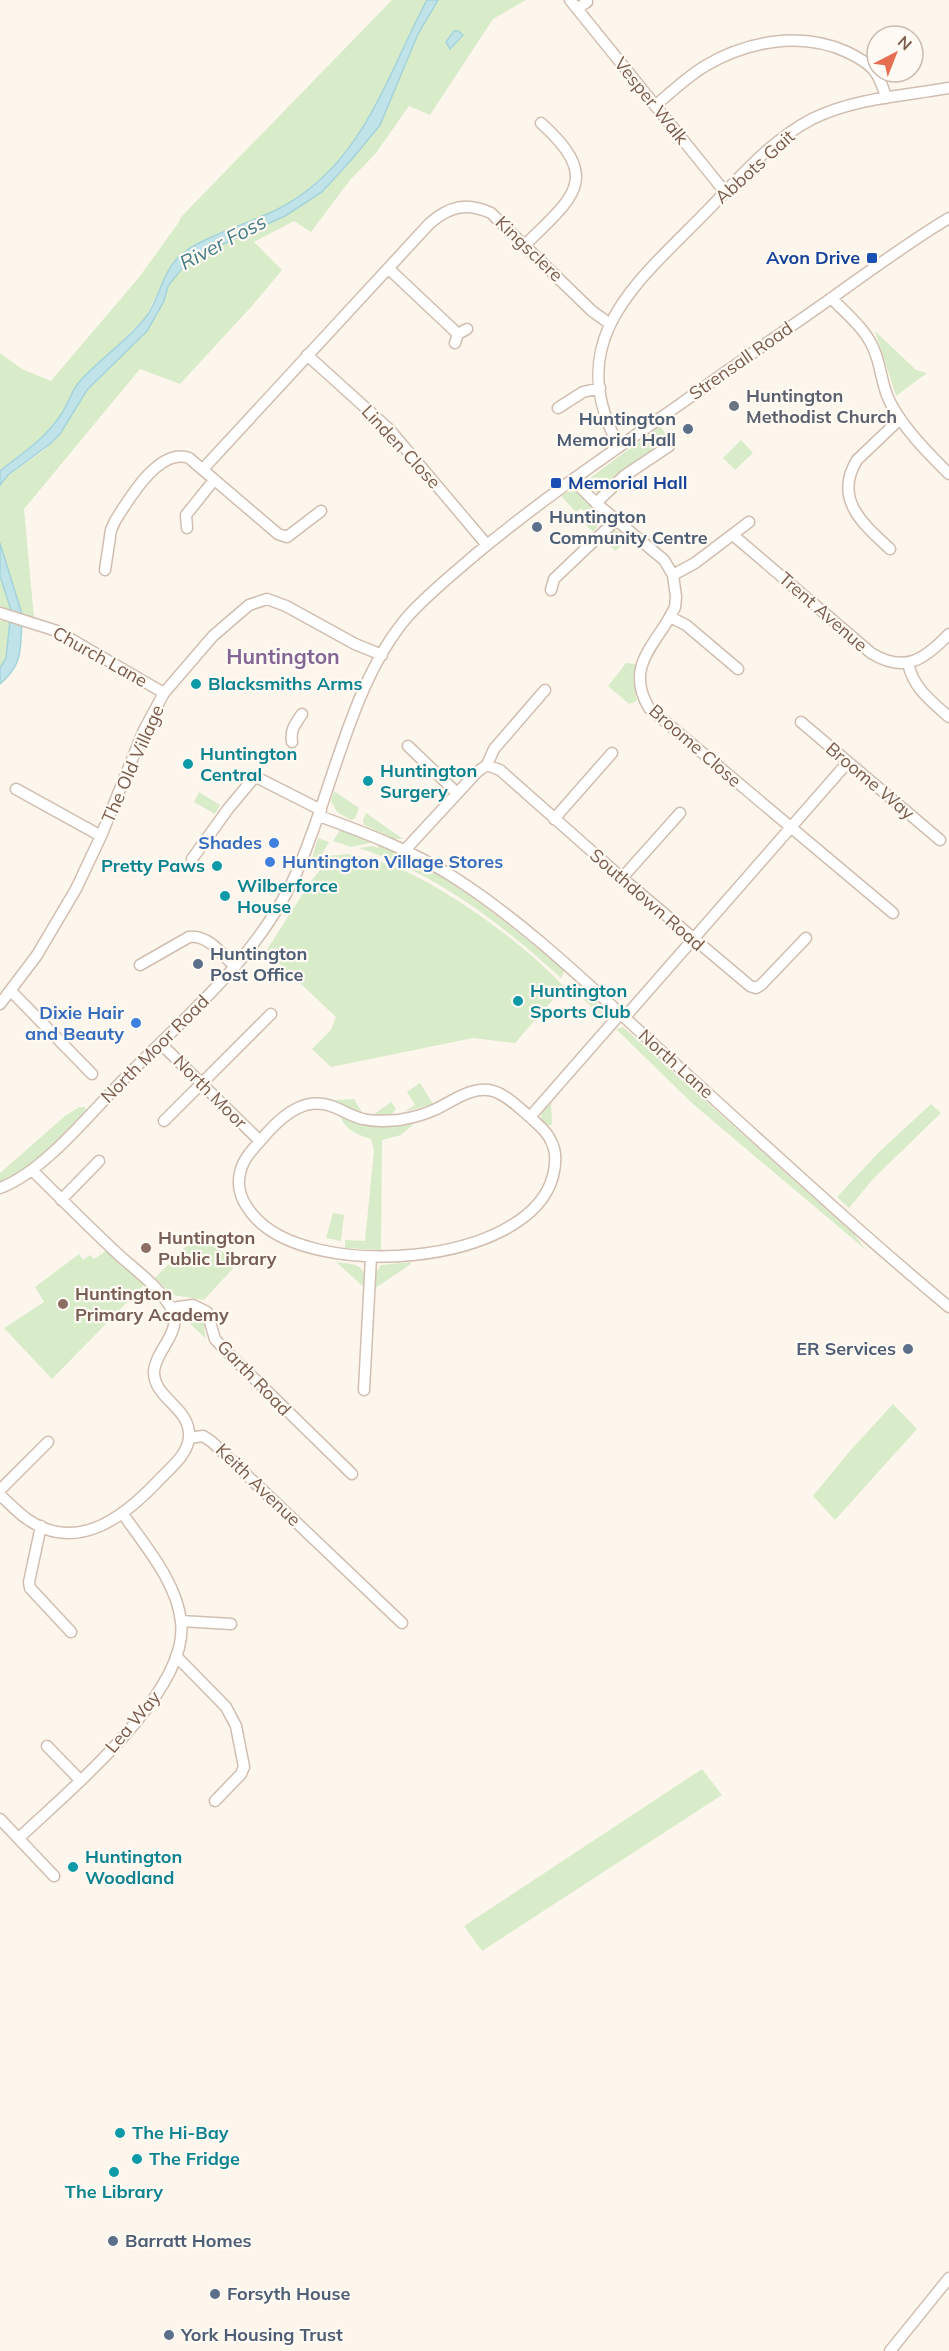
<svg xmlns="http://www.w3.org/2000/svg" width="949" height="2351" viewBox="0 0 949 2351" font-family="Mulish,sans-serif">
<style>
.green{fill:#d8ecc9}
.water{fill:#bfe3e8;stroke:#a5d3da;stroke-width:1.5}
.lines{fill:none;stroke-linecap:round;stroke-linejoin:round}
.minor-casing{stroke:#d1beb0;stroke-width:13}
.minor{stroke:#fff;stroke-width:10}
.transit-dot{fill:#1a4fb4;stroke:#fffaf3;stroke-width:2}
.worship-dot{fill:#6b7280;stroke:#fffaf3;stroke-width:2}
.service-dot{fill:#5c6f8a;stroke:#fffaf3;stroke-width:2}
.culture-dot{fill:#0f9aa8;stroke:#fffaf3;stroke-width:2}
.shop-dot{fill:#3f7fe0;stroke:#fffaf3;stroke-width:2}
.education-dot{fill:#8d6e63;stroke:#fffaf3;stroke-width:2}
.labels{text-anchor:middle;stroke-width:4.5;stroke-linejoin:round;paint-order:stroke}
.street-label{font-size:18px;fill:#7a5c4d;stroke:#fffaf3}
.transit-label{font-size:18px;font-weight:bold;fill:#164399;stroke:#fffaf3;text-anchor:end}
.worship-label{font-size:18px;font-weight:bold;fill:#5b616d;stroke:#fffaf3;text-anchor:start}
.service-label{font-size:18px;font-weight:bold;fill:#4e5e75;stroke:#fffaf3;text-anchor:start}
.culture-label{font-size:18px;font-weight:bold;fill:#0d838f;stroke:#fffaf3;text-anchor:start}
.shop-label{font-size:18px;font-weight:bold;fill:#366cbe;stroke:#fffaf3;text-anchor:end}
.education-label{font-size:18px;font-weight:bold;fill:#785e54;stroke:#fffaf3;text-anchor:start}
.water-label{font-size:20px;font-style:italic;fill:#437c86;stroke:#fffaf3}
.quarter-label{font-size:21px;font-weight:bold;fill:#846695;stroke:#fffaf3}
</style>
<rect width="100%" height="100%" fill="#fdf6ec"/>
<path class="green" d="M392 0H427C384 81 367 155 283 207 256 223 224 233 195 246L186 251 174 261 145 318 78 384 61 415 47 433 0 471V353L22 369 51 381 140 276 179 222 181 217Z
M438 0H526L493 19 430 115 409 106 376 153 350 180 311 232 294 221 254 242 282 270 251 307 180 384 140 369 24 509 34 618 22 617 0 543V485L8 476 44 450 60 434 87 390 147 331 164 301 168 286 184 266 219 246 285 216 322 192 352 159 380 125 418 34Z
M875 331 916 370 927 373 896 396Z
M660 426 665 433 657 447 618 475 598 493 589 488 587 484 590 478Z
M741 440 753 453 735 470 723 458Z
M577 491 601 513 602 521 593 532 585 524 591 518 581 508 576 512 561 496 568 492Z
M615 530 629 539 615 551 603 538 609 532Z
M0 576 11 610 0 608Z
M10 620 6 658 0 668V621Z
M626 663 636 664 633 678 637 701 629 704 608 686Z
M334 791 359 808 355 818 351 820 337 812 331 801Z
M199 792 220 805 215 814 194 802Z
M366 813 403 839H395L364 825 363 820Z
M340 830H343L375 842 351 847 333 841Z
M318 838 329 842 318 861 312 858Z
M379 844C448 873 506 922 563 969L564 972 561 978C502 924 435 873 359 848L372 846 377 848Z
M349 854C365 858 383 861 398 868 450 890 526 945 564 987L515 1043 473 1038 331 1067 312 1049 331 1030 336 1017 266 951 311 881 326 863 321 861 325 856Z
M572 983H577L608 1012V1022L569 986Z
M623 1027 854 1234 866 1250 693 1104 616 1029Z
M420 1083 433 1104 404 1112 415 1105 407 1092Z
M354 1099 363 1114 335 1103 334 1100Z
M551 1099 552 1125H543C538 1114 544 1107 551 1099Z
M391 1102 396 1109 392 1114 373 1115Z
M931 1104 941 1113 874 1178 849 1208 837 1197 879 1152Z
M79 1107H85L86 1111C61 1136 34 1170 0 1182V1173L65 1116Z
M340 1116C365 1125 388 1127 414 1124L401 1135 382 1140 381 1250 345 1248V1240L365 1241 374 1150 371 1139C358 1135 345 1130 340 1116Z
M333 1213 344 1215 341 1241 326 1238Z
M201 1231 236 1265 204 1300 173 1295 155 1278Z
M107 1250 144 1285 52 1379 4 1328 44 1302 35 1287 79 1254 83 1260 90 1255 94 1259Z
M336 1262C359 1265 365 1263 365 1288Z
M411 1262V1264L374 1289 375 1274 381 1265Z
M192 1311C208 1315 203 1327 206 1339L182 1316Z
M893 1404 917 1429 835 1520 813 1496 849 1452Z
M702 1769 722 1795 482 1951 464 1926Z"/>
<path class="water" d="M427 0H438L418 34 380 125 352 159 322 192 285 216 219 246 184 266 168 286 164 301 147 331 87 390 60 434 50 444 8 475 0 485V471C21 454 45 439 60 416 68 405 71 391 80 381 101 358 127 341 146 317 159 300 161 277 175 261 193 238 253 223 280 208 363 164 386 77 427 0Z
M454 31H458L463 35 450 49 446 42Z
M0 543 21 611 22 617 11 614V610L0 576Z
M10 620 22 622C20 651 23 664 0 684V668L6 658Z"/>
<g class="lines">
<defs>
<path id="minor" d="M570 0 725 192
M577 9 587 2
M655 106C671 92 687 77 705 66 747 41 801 31 847 52 872 64 879 71 886 98
M525 245C573 197 603 179 541 123
M389 269 458 334
M831 298C848 315 869 332 876 355 882 372 882 388 891 404 905 430 928 453 949 474
M455 343 458 334 467 329
M307 355 389 429 487 545
M558 408 583 392 600 388
M619 446C560 339 639 281 707 211 739 178 770 141 812 119 854 98 904 96 949 88
M203 469 430 223C450 206 467 202 491 213L592 311 610 324
M573 480 596 503 664 560 673 575 676 597 675 607C659 643 623 664 649 708L893 913
M596 503 624 476 669 446
M187 528 186 515 214 480
M733 535 871 653C905 674 925 659 949 634
M890 549C863 524 833 499 857 460L900 419
M105 570 111 530 115 521C129 499 159 447 189 458L278 534 287 537 321 511
M673 575 695 563 749 522
M551 590 554 579 616 520
M0 613 57 631 164 693
M670 617 686 625 738 669
M908 663C913 688 931 701 949 717
M801 722 940 840
M292 742C290 730 295 724 302 714
M408 746 457 793
M487 765 500 770 622 878 750 986 756 988 761 985 806 938
M16 789 101 836
M319 816C366 833 413 851 455 878 534 929 601 997 671 1060 763 1143 854 1228 949 1307
M554 819 612 753
M405 850 477 772 487 765 494 749 545 690
M192 859 228 809 253 779 258 778 321 810
M622 878 680 813
M140 965 189 937C208 934 223 955 235 967
M11 991 92 1074
M0 1004 37 955 76 889 101 836 144 730 164 693 213 636 249 605 267 599 286 606 355 644 382 655
M625 1017 848 762
M160 1043 260 1141
M530 1117C519 1108 507 1095 493 1091 472 1085 452 1102 434 1110 423 1115 411 1118 399 1120 387 1121 375 1122 363 1119 353 1117 344 1111 334 1107 307 1096 285 1113 267 1133 257 1145 243 1157 240 1173 236 1190 243 1203 253 1215 308 1282 529 1267 553 1176 556 1164 557 1152 551 1141 547 1131 537 1124 530 1117L621 1013
M164 1121 271 1014
M0 1188C44 1172 91 1112 125 1078 187 1015 257 958 295 876 332 795 350 682 409 615 429 593 454 573 476 554 541 500 610 453 679 405 730 368 782 333 833 297 871 270 909 242 949 218
M61 1200 99 1161
M172 1308 193 1305 207 1312 215 1339 223 1348 352 1474
M364 1390 371 1257
M189 1438 203 1436 212 1442 402 1623
M0 1490 48 1442
M0 1495C9 1503 17 1512 27 1519 77 1554 124 1517 158 1481 169 1469 188 1455 189 1437 191 1407 153 1399 154 1371 156 1349 184 1331 171 1308 160 1288 137 1271 120 1256 90 1228 61 1199 32 1170
M41 1526 29 1582 30 1588 71 1632
M181 1621 231 1624
M176 1656 226 1707 236 1726 244 1767 241 1774 215 1801
M47 1746 80 1780
M0 1819 54 1876
M19 1838C66 1793 190 1692 181 1622 177 1582 145 1546 123 1514
M890 2351 949 2278"/>
</defs>
<use href="#minor" class="minor-casing"/>
<use href="#minor" class="minor"/>
</g>
<g class="transit-dot">
<rect x="866" y="252" width="12" height="12" rx="3"/>
<rect x="550" y="477" width="12" height="12" rx="3"/>
</g>
<circle class="worship-dot" cx="734" cy="406" r="6"/>
<g class="service-dot">
<circle cx="688" cy="429" r="6"/>
<circle cx="537" cy="527" r="6"/>
<circle cx="198" cy="964" r="6"/>
<circle cx="908" cy="1349" r="6"/>
<circle cx="113" cy="2241" r="6"/>
<circle cx="215" cy="2294" r="6"/>
<circle cx="169" cy="2335" r="6"/>
</g>
<g class="culture-dot">
<circle cx="196" cy="684" r="6"/>
<circle cx="188" cy="764" r="6"/>
<circle cx="368" cy="781" r="6"/>
<circle cx="217" cy="866" r="6"/>
<circle cx="225" cy="896" r="6"/>
<circle cx="518" cy="1001" r="6"/>
<circle cx="73" cy="1867" r="6"/>
<circle cx="120" cy="2133" r="6"/>
<circle cx="137" cy="2159" r="6"/>
<circle cx="114" cy="2172" r="6"/>
</g>
<g class="shop-dot">
<circle cx="274" cy="843" r="6"/>
<circle cx="270" cy="862" r="6"/>
<circle cx="136" cy="1023" r="6"/>
</g>
<g class="education-dot">
<circle cx="146" cy="1248" r="6"/>
<circle cx="63" cy="1304" r="6"/>
</g>
<g class="labels">
<g class="street-label">
<text transform="translate(651 101) rotate(51)" y="6">Vesper Walk</text>
<text transform="translate(755 167) rotate(-42)" y="6">Abbots Gait</text>
<text transform="translate(529 249) rotate(44)" y="6">Kingsclere</text>
<text transform="translate(741 361) rotate(-35)" y="6">Strensall Road</text>
<text transform="translate(401 447) rotate(47)" y="6">Linden Close</text>
<text transform="translate(823 612) rotate(41)" y="6">Trent Avenue</text>
<text transform="translate(100 657) rotate(29)" y="6">Church Lane</text>
<text transform="translate(695 746) rotate(41)" y="6">Broome Close</text>
<text transform="translate(133 764) rotate(-66)" y="6">The Old Village</text>
<text transform="translate(870 781) rotate(40)" y="6">Broome Way</text>
<text transform="translate(647 900) rotate(41)" y="6">Southdown Road</text>
<text transform="translate(155 1049) rotate(-45)" y="6">North Moor Road</text>
<text transform="translate(676 1064) rotate(42)" y="6">North Lane</text>
<text transform="translate(210 1092) rotate(45)" y="6">North Moor</text>
<text transform="translate(254 1378) rotate(46)" y="6">Garth Road</text>
<text transform="translate(258 1485) rotate(44)" y="6">Keith Avenue</text>
<text transform="translate(133 1722) rotate(-50)" y="6">Lea Way</text>
</g>
<g class="transit-label">
<text x="860" y="264">Avon Drive</text>
<text x="568" y="489" text-anchor="start">Memorial Hall</text>
</g>
<g class="worship-label">
<text x="746" y="402">Huntington<tspan x="746" dy="21">Methodist Church</tspan></text>
</g>
<g class="service-label">
<text x="676" y="425" text-anchor="end">Huntington<tspan x="676" dy="21">Memorial Hall</tspan></text>
<text x="549" y="523">Huntington<tspan x="549" dy="21">Community Centre</tspan></text>
<text x="210" y="960">Huntington<tspan x="210" dy="21">Post Office</tspan></text>
<text x="896" y="1355" text-anchor="end">ER Services</text>
<text x="125" y="2247">Barratt Homes</text>
<text x="227" y="2300">Forsyth House</text>
<text x="181" y="2341">York Housing Trust</text>
</g>
<g class="culture-label">
<text x="208" y="690">Blacksmiths Arms</text>
<text x="200" y="760">Huntington<tspan x="200" dy="21">Central</tspan></text>
<text x="380" y="777">Huntington<tspan x="380" dy="21">Surgery</tspan></text>
<text x="205" y="872" text-anchor="end">Pretty Paws</text>
<text x="237" y="892">Wilberforce<tspan x="237" dy="21">House</tspan></text>
<text x="530" y="997">Huntington<tspan x="530" dy="21">Sports Club</tspan></text>
<text x="85" y="1863">Huntington<tspan x="85" dy="21">Woodland</tspan></text>
<text x="132" y="2139">The Hi-Bay</text>
<text x="149" y="2165">The Fridge</text>
<text x="114" y="2198" text-anchor="middle">The Library</text>
</g>
<g class="shop-label">
<text x="262" y="849">Shades</text>
<text x="282" y="868" text-anchor="start">Huntington Village Stores</text>
<text x="124" y="1019">Dixie Hair<tspan x="124" dy="21">and Beauty</tspan></text>
</g>
<g class="education-label">
<text x="158" y="1244">Huntington<tspan x="158" dy="21">Public Library</tspan></text>
<text x="75" y="1300">Huntington<tspan x="75" dy="21">Primary Academy</tspan></text>
</g>
<g class="water-label">
<text transform="translate(223 242) rotate(-28)" y="7">River Foss</text>
</g>
<g class="quarter-label">
<text x="283" y="664">Huntington</text>
</g>
</g>
<g transform="translate(895 54) rotate(42)"><circle r="28" fill="#fffaf3" stroke="#cabbb1" stroke-width="1.5"/>
<path d="M0-4.5L10 22L0 15L-10 22Z" fill="#e76f51"/>
<text y="-9" font-size="16" font-weight="bold" text-anchor="middle" fill="#7a5c4d">N</text>
</g>
</svg>
